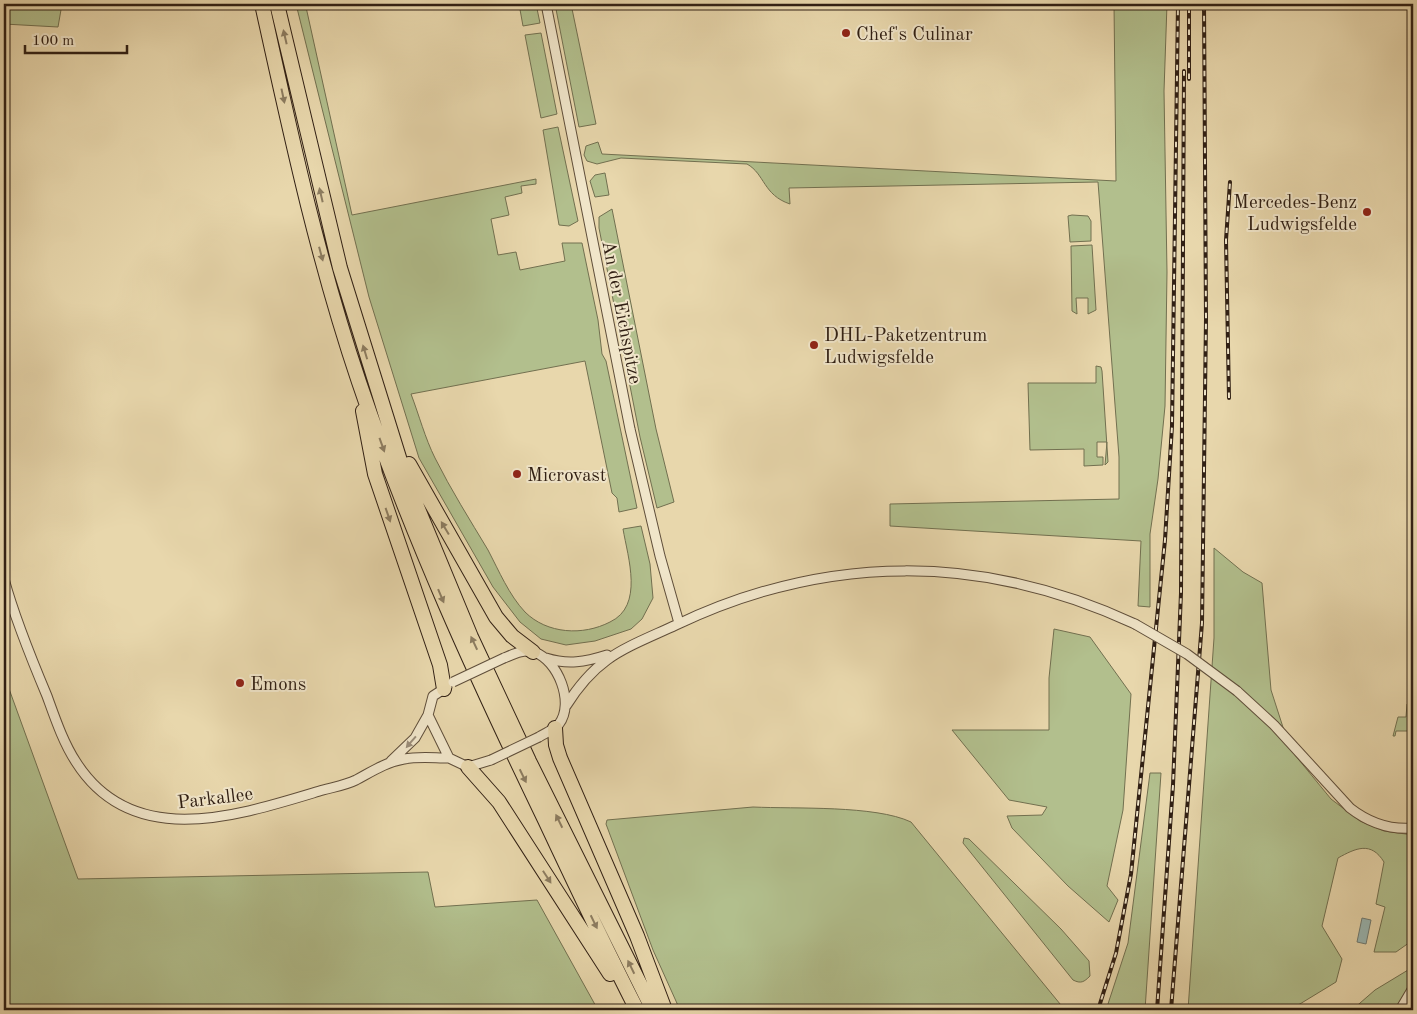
<svg xmlns="http://www.w3.org/2000/svg" width="1417" height="1014" viewBox="0 0 1417 1014" font-family="'Old Standard TT',serif">
<style>
.green{fill:#b2bf8d;stroke:#727050}
.water{fill:#9ab7b3;stroke:#707b73}
.lines{fill:none;stroke-linecap:round;stroke-linejoin:round}
.minor-casing{stroke:#5f4e3a;stroke-width:11}
.trunk-casing{stroke:#312014;stroke-width:16}
.minor{stroke:#f0e5c9;stroke-width:9}
.trunk{stroke:#e8d7ac;stroke-width:14}
.rail-casing{stroke:#312014;stroke-width:4}
.rail{stroke:#f0e5c9;stroke-width:2;stroke-dasharray:5.5;stroke-linecap:butt}
.minor-bridge-casing{stroke:#5f4e3a;stroke-width:11;stroke-linecap:butt}
.minor-bridge{stroke:#f0e5c9;stroke-width:9}
.oneway{fill:#8c7c60}
.oneway2{fill:#9a8c78}
.poi-dot{fill:#8f2418;stroke:#f0e5c9;stroke-width:2}
.labels{text-anchor:middle;stroke-width:4;stroke-linejoin:round;paint-order:stroke}
.poi-label{font-size:19px;fill:#312014;stroke:#f0e5c9;text-anchor:start}
.street-label{font-size:19px;fill:#312014;stroke:#f0e5c9}
</style>
<rect width="100%" height="100%" fill="#e8d7ac"/>
<filter id="stains"><feTurbulence type="fractalNoise" baseFrequency=".004" numOctaves="4"/><feColorMatrix values="0 0 0 0 .2 0 0 0 0 .09 0 0 0 0 .02 0 0 0 .5 -.17"/></filter>
<radialGradient id="worn" r=".72"><stop offset=".6" stop-color="#630" stop-opacity="0"/><stop offset="1" stop-color="#630" stop-opacity=".3"/></radialGradient>
<path class="green" d="M4 4H62L58 27 4 24Z
M296 4H310L306 7 352 215 536 179V184L521 186 522 193 505 197 509 215 491 219 498 255 516 252 520 270 565 261 562 243H582L598 320 602 354 606 361 637 508 619 512 617 498 612 493 585 361 411 394C419 415 425 438 435 458 451 490 470 520 488 550 499 571 509 595 525 612 547 634 583 636 610 622 644 606 628 558 623 529L641 526 650 564 653 598 642 619 631 629 595 641 566 645 541 639 520 622 493 587 419 458 369 297Z
M519 4H536L540 23 523 26Z
M555 4H571L596 124 579 127Z
M1114 4H1167L1164 91 1167 272 1165 406 1158 479 1150 534V607L1138 606 1141 541 890 526V504L1119 499V457L1098 182 789 188 790 204C763 195 765 174 747 164L621 158 597 164 587 161 584 155 586 146 598 142 602 154 1116 181Z
M541 33 557 114 541 118 525 35Z
M558 127 578 221 569 226 559 225 543 130Z
M605 173 609 195 595 197 590 181 595 175Z
M612 209 656 429 674 502 657 508 640 437 599 228V217Z
M1072 215 1088 216 1091 221V241L1070 242 1068 216Z
M1092 245 1096 310 1088 314V298H1076L1077 314 1072 311 1071 246Z
M1096 366 1101 367 1102 371 1108 462 1105 465 1107 442H1097V457H1103V465L1084 466V449L1030 450 1028 383H1096Z
M1214 548 1243 572 1262 583 1271 690 1290 749 1331 799 1360 821 1384 831 1413 835V940L1396 952H1374L1385 907 1376 904 1384 862C1371 841 1356 848 1338 858L1322 926 1342 959 1336 982 1290 1010H1188L1214 638Z
M1054 629 1090 637 1131 694 1123 810 1107 886 1118 900 1109 922 1068 886 1012 828 1007 816 1042 815 1047 807 1009 800 952 730H1049V678Z
M4 675 78 879 428 872 435 907 537 900 598 1010H4Z
M1407 704H1409L1408 731H1396L1395 736H1393L1398 717H1406Z
M1150 773H1161L1145 1010H1106L1128 943Z
M753 807C795 809 875 805 911 822L1065 1010H680L653 950 606 824 607 820Z
M964 838 969 839 1061 929 1089 961 1090 976C1084 982 1081 984 1073 980L963 843Z
M1413 967V1010H1352L1375 990Z"/>
<path class="water" d="M1362 918 1371 920 1366 944 1357 942Z"/>
<g class="lines">
<defs>
<path id="minor" d="M546 4 630 429 660 556 679 623
M4 579C15 619 31 658 47 696 55 718 63 742 76 762 133 852 240 815 323 790 334 787 346 785 356 780 371 772 386 762 404 759 419 756 434 758 449 758
M504 658C514 654 523 649 534 652 558 660 575 703 559 724 554 730 545 733 539 737
M546 658C568 665 585 662 607 655
M447 687 433 696 428 715 449 758 468 767 491 760
M1237 691 1274 725 1350 808C1368 822 1390 830 1413 828
M566 706C597 656 624 649 676 625 827 553 983 553 1135 624
M391 761 415 738 428 715
M1400 1010 1413 988"/>
<path id="trunk" d="M262 4C290 131 317 258 359 382 410 533 476 677 545 820 575 884 605 947 637 1010
M277 4 340 268 406 480 471 637 529 761 653 1010
M363 411 375 474 440 665 444 689
M409 464 496 617 512 636 533 652
M555 728 556 745 560 758 637 936 665 1010
M468 767 499 802 610 974"/>
</defs>
<use href="#minor" class="minor-casing"/>
<use href="#trunk" class="trunk-casing"/>
<use href="#minor" class="minor"/>
<use href="#trunk" class="trunk"/>
<defs>
<path id="rail" d="M1189 79V4
M1229 398 1226 240 1230 182
M1098 1010 1116 953 1131 874 1165 540 1172 426 1178 4
M1157 1010 1173 785 1181 593 1184 71
M1171 1010 1202 623 1206 319 1204 4"/>
</defs>
<use href="#rail" class="rail-casing"/>
<use href="#rail" class="rail"/>
<defs>
<path id="minor-bridge" d="M1135 624 1187 654 1237 691
M453 682 504 658
M491 760 539 737"/>
</defs>
<use href="#minor-bridge" class="minor-bridge-casing"/>
<use href="#minor-bridge" class="minor-bridge"/>
</g>
<defs><path id="oneway-solid" d="M-6-.8H1V-3.2L6.5 0L1 3.2V.8H-6Z" transform="scale(1.25)"/></defs>
<g class="oneway">
<use href="#oneway-solid" transform="translate(285 37) rotate(-103)"/>
<use href="#oneway-solid" transform="translate(283 96) rotate(78)"/>
<use href="#oneway-solid" transform="translate(321 195) rotate(-103)"/>
<use href="#oneway-solid" transform="translate(321 254) rotate(75)"/>
<use href="#oneway-solid" transform="translate(365 352) rotate(-107)"/>
<use href="#oneway-solid" transform="translate(382 445) rotate(70)"/>
<use href="#oneway-solid" transform="translate(388 515) rotate(71)"/>
<use href="#oneway-solid" transform="translate(445 528) rotate(-121)"/>
<use href="#oneway-solid" transform="translate(441 596) rotate(67)"/>
<use href="#oneway-solid" transform="translate(474 643) rotate(-115)"/>
<use href="#oneway-solid" transform="translate(523 776) rotate(64)"/>
<use href="#oneway-solid" transform="translate(559 821) rotate(-116)"/>
<use href="#oneway-solid" transform="translate(547 877) rotate(57)"/>
<use href="#oneway-solid" transform="translate(594 922) rotate(64)"/>
<use href="#oneway-solid" transform="translate(631 967) rotate(-116)"/>
</g>
<use class="oneway2" href="#oneway-solid" transform="translate(411 742) rotate(131)"/>
<g class="poi-dot">
<circle cx="846" cy="33" r="5"/>
<circle cx="1367" cy="212" r="5"/>
<circle cx="814" cy="345" r="5"/>
<circle cx="517" cy="474" r="5"/>
<circle cx="240" cy="683" r="5"/>
</g>
<g class="labels">
<g class="poi-label">
<text x="856" y="40">Chef's Culinar</text>
<text x="1357" y="208" text-anchor="end">Mercedes-Benz<tspan x="1357" dy="22">Ludwigsfelde</tspan></text>
<text x="824" y="341">DHL-Paketzentrum<tspan x="824" dy="22">Ludwigsfelde</tspan></text>
<text x="527" y="481">Microvast</text>
<text x="250" y="690">Emons</text>
</g>
<g class="street-label">
<text transform="translate(623 312) rotate(79)" y="7">An der Eichspitze</text>
<text transform="translate(215 797) rotate(-7)" y="7">Parkallee</text>
</g>
</g>
<rect width="1417" height="1014" fill="none" stroke="#e8d7ac" stroke-width="20"/>
<rect x="5" y="5" width="1407" height="1004" fill="none" stroke="#312014" stroke-width="2.5"/>
<rect x="10" y="10" width="1397" height="994" fill="none" stroke="#312014"/>
<path d="M25 45v8h102v-8" fill="none" stroke="#312014" stroke-width="2.5"/>
<text x="32" y="45" font-size="15" fill="#312014" stroke="#f0e5c9" stroke-width="4" paint-order="stroke">100 m</text>
<rect width="100%" height="100%" filter="url(#stains)"/>
<rect width="100%" height="100%" fill="url(#worn)"/>
</svg>
